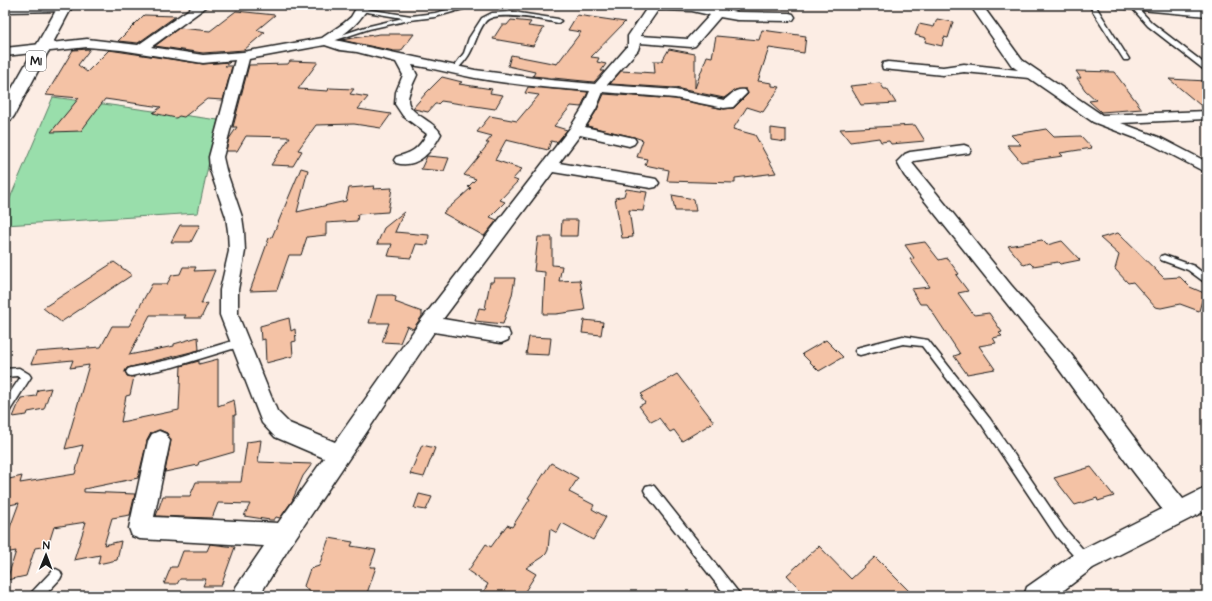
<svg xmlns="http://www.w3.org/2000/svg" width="1212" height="601" viewBox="0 0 1212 601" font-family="'Architects Daughter',sans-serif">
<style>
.green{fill:#99deab;stroke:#5a7d64}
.building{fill:#f4c2a5;stroke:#1c1c1c}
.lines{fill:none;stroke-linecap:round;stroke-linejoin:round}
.lane-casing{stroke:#1c1c1c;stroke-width:3}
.street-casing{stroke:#1c1c1c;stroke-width:3}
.highway-casing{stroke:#1c1c1c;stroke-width:3}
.lane{fill:#fff;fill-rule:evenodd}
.street{fill:#fff;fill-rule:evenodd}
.highway{fill:#fff;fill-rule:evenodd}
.labels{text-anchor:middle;stroke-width:3;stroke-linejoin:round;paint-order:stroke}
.shield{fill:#fff;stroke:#606060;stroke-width:1}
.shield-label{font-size:12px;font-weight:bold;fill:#1c1c1c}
</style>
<rect width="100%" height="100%" fill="#fcede4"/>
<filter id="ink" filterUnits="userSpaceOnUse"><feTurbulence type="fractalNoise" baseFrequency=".025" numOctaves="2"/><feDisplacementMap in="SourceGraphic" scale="8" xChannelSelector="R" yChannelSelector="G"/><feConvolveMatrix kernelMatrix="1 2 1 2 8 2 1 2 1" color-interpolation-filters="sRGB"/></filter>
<g filter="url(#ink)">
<path class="green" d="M53 97 218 120 198 213 5 225V210Z"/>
<path class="building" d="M236 11 275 15 257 30 265 32 244 50 203 53 155 46 179 28 210 31Z
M144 15 176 16 138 43 118 41Z
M577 15 625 22 591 57 599 58 597 62 606 64 601 71H604L594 82 533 76 535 72 508 66 511 55 557 64 581 32 568 30Z
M937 19 953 22 948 38 944 37 942 46 925 42 926 38 915 35 919 24 934 27Z
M511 20 531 22 528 26 544 28 533 46 493 39 502 25H507Z
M762 30 806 36 804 53 769 48 758 81 772 83V86L780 87 763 112 747 107 733 129 755 135 776 173 735 178V183L667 181 669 170 645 165 647 159 637 157 643 140 634 137 587 126 597 110 604 94 675 99 724 109 734 108 748 94 746 89 735 90 724 98 675 88 610 84 621 71 655 73 654 61H662L669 49 695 54V88L707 56 712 57 716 36 759 40Z
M380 34H414L401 51H394L341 40Z
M90 49 78 65 87 72 109 50 203 64 230 62 225 66H232L223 100 207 99 184 117 179 116 176 118 153 113 161 107 105 99 81 131 51 132 79 98 46 95 73 50Z
M290 61 318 62 298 89 328 91 329 88 354 89 350 94 368 97 358 109 391 114 381 128 354 124 316 125 298 150 302 151 293 166 271 165 290 137 246 136 237 151H226L229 139 237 127H233L249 65 288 64Z
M1076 71 1114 72 1142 109 1101 112 1089 101 1096 100 1085 90 1077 78H1081Z
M442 77 462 82 459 84 492 89 490 93 503 95 495 109 441 101 438 104H435L428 112 414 109 413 108 426 93Z
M1169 79 1207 81V110H1206Z
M880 83 884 89H887L896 103 861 105 850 86Z
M528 87 588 92 581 107 571 106 554 126 567 130 558 141 555 142 551 141 548 150 506 140 495 160 522 169 513 179 518 181 500 200 505 202 490 217 497 220 484 236 443 213 471 188 468 187 476 179 464 175 482 153H481L489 143H486L492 136 477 132 490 116 517 121 539 95 525 93Z
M915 125 925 141 891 144 889 141 881 142 879 138 850 142 840 129Z
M771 128 786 130V142L771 140Z
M1046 129 1054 137 1081 136 1092 148 1060 153 1063 156 1021 162 1007 145H1021L1011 135Z
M427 156 449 158 444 171 421 169Z
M301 168 308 170 297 212 346 201 349 188 374 186 373 189 392 188 388 212 358 214 357 221 326 223V235L307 237 301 255H289L277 290 250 291 269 238 272 237Z
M626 189 647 192 643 211 629 210 633 237 622 238 615 198 624 196Z
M672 195 694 199 696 211H675Z
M404 212 395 232 429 235 428 245 416 244 411 258 388 256 392 244H377L384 228Z
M562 220H578L577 236H561Z
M180 225H200L191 242H171Z
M1118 233 1164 278 1180 277 1190 287 1204 293 1199 311 1180 304 1161 308 1155 307 1133 282 1128 283 1115 269 1119 255 1100 238Z
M538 237H552V265L562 266 559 281 580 280 585 310 556 314H543L545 272 534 271Z
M1042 240 1047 245 1062 241 1080 260 1060 264 1058 262 1033 266 1030 263 1024 265 1008 246Z
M925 242 939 260 947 258 959 274 956 275 968 291 958 293 974 315 989 313 1002 332 999 333 1002 336 993 338 996 343 979 346 995 369 967 374 954 356 960 354 927 304H920L911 289 930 287 910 259 914 258 905 245Z
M114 262 132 275 61 322 43 308Z
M183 267H196L194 271 215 270 201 304 208 303 201 318H184L186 315H150L129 355 174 346V344L198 337 199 350 127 368 125 371 127 376 134 377 130 395 126 396 121 422 179 410 181 366 199 361V364L218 359V406L234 400 236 415H234V452L199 462 198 465 165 472 171 440 167 433 160 430 151 433 147 441 138 478 84 489V492L135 494 130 515 112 518 104 545 121 541 117 560 98 564 100 555 74 560 86 522 54 527 48 546 35 548 26 576 7 580 16 551 5 553V541L19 503 5 506V480L22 476 20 483 75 474 83 445 65 449 89 365 70 368 73 360 31 364 36 352 101 347 112 326H129L152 284H167L172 275 180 274Z
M494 278H515L512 295 503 324 475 321 479 308 485 309 490 282H493Z
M377 295H393L392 296 396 297 395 302 422 312V316L413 329 407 326 400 343 382 342 389 323H369Z
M289 318 291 331 295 329 296 341 292 342 293 356 266 363 265 339 261 340 260 326Z
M584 320 603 322 601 335 582 333Z
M529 337 551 338 549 355 526 354Z
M826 340 843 357 819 371 802 354Z
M677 374 714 422 682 441 674 430 670 432 659 418 651 422 639 406 645 403 641 397 643 396 641 394Z
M51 388 44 409 28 412 27 415 13 417 21 398 36 396 38 390Z
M261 440 258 462 312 464 303 476 292 501 280 518 276 517 274 520H270L244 516 250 504 218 503 212 518 156 516 163 496H190L196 482H241L247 442Z
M422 445 435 448 424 477 410 474Z
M551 463 578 478 569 492 594 505 592 509 606 517 593 540 562 523 557 533 550 529 548 550 546 554 543 557 526 568 536 574 522 596H481L488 584 468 571 486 544 491 547 507 525 512 527 530 499 528 498Z
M1091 467 1114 496 1098 501 1097 498 1075 505 1054 478Z
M419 494 432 497 426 510 414 508Z
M329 538 353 542 351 546 376 550 370 567H376L366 596H321L322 594 309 592 304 586 310 569 319 566Z
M210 544 235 547 221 586H203L206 579H180L177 584H164L171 567H177L183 551H207Z
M819 546 851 579 875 557 914 596H806L787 575Z"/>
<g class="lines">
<defs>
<path id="lane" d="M467 5H477L435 17 410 20 369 29 330 42 327 40 365 27 403 18 361 11 358 9 359 8 411 16 435 13Z
M1089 5H1095L1129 59 1128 60H1124Z
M1132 6H1136L1152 23 1200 60 1207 67V72L1148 26 1132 8Z
M513 12 558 19 561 21 558 23C543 20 495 9 485 22 477 33 476 42 470 53 467 59 461 65 457 70H453L452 69 464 53 469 38 482 18 492 13Z
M1164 255 1194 266 1207 276V284L1188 270 1161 260 1160 258 1161 256Z
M903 336 928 340 990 419 1064 528 1089 556 1091 560 1089 564 1085 566 1081 564 1056 536 982 425 922 346 903 344 860 355 857 354 855 351 857 348 860 347Z
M239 339 242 340 244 343 242 346 173 367 131 376 128 375 126 372 128 369 131 368 173 359Z
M19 368 29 374 31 377 9 412 5 413V400L20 378 17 376 5 377V369Z
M650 485 654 486 738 592 740 596H726L646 494 644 490 646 486Z
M56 569 60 571 62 575 60 579 44 596H30L32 592 52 571Z"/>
<path id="street" d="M195 5H209L151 47 203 55 243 52 322 38 344 23 351 17 358 5H370C359 22 352 29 335 40L475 70 550 80 595 84 628 46V36L649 5H695L737 12 789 13 793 14 795 17 793 20 789 21 737 20 720 17 695 46 691 47 640 43 638 50 607 85 675 90 724 100C731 95 735 88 745 90L747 93 733 107 724 108 675 98 603 92 596 109 585 127 634 138 636 141 634 144 629 146 580 135 559 163 651 178 656 179 659 183 656 187 651 188 553 172 443 319 508 330 510 335 508 340 501 343 434 332 292 543 259 596H233L236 587 264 546 140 539 132 536 129 528 148 441 152 434 159 431 166 434 170 441 154 517 278 523 324 458 275 437 262 423 220 315V290L229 251 228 231 226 217 210 170 209 157 235 60 203 63 121 50 87 47 5 56V48L87 39 138 45ZM658 10 692 11 710 15 688 39 640 36ZM325 45 340 50 357 52 396 62 403 75 396 92 395 104 403 116 427 134C417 150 413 152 396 157L394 160 396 163C418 169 432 151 441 134 434 120 407 114 408 99 409 91 414 82 417 75L412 65C433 68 454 74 475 78 513 85 552 88 590 91L582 109 570 128 422 319 335 442 289 423 277 411 238 315V290L245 251 244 231 242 217 226 170 223 157 249 59Z
M970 5H982L1022 60 1102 115 1207 111 1206 119 1121 123 1161 138 1207 162V173L1151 144 1093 122 1029 78 964 72 943 75 883 69 882 66 883 63 888 62 943 67 964 64 1018 70 1012 66Z
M1113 5H1163L1207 8V16L1119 8 1115 7Z
M5 6 66 5 70 8 68 10 64 11 5 12Z
M964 145 969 147 971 150 969 153 914 161 912 163 1011 285 1070 353 1145 452 1183 499 1207 487V510L1093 568 1056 596H1024L1027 587 1077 552 1162 509 1129 466 1056 365 904 175 897 162 905 154 910 152Z"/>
<path id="highway" d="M59 5H73L14 116 11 120 5 121V101Z"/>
</defs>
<use href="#lane" class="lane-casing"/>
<use href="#street" class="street-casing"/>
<use href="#highway" class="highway-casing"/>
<use href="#lane" class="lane"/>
<use href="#street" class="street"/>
<use href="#highway" class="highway"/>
</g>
</g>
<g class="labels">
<rect class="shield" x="26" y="51" width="20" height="20" rx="3"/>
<g class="shield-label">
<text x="36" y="65">M1</text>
</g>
</g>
<rect width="1212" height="601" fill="none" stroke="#fff" stroke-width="20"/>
<rect x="10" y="10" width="1192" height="581" fill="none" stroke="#1c1c1c" stroke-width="1.5" filter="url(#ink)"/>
<g transform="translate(46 555) rotate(1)" stroke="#ffffff" stroke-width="3" paint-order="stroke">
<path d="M0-3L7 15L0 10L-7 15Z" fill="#1c1c1c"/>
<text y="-6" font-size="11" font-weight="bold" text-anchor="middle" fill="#1c1c1c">N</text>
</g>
</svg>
